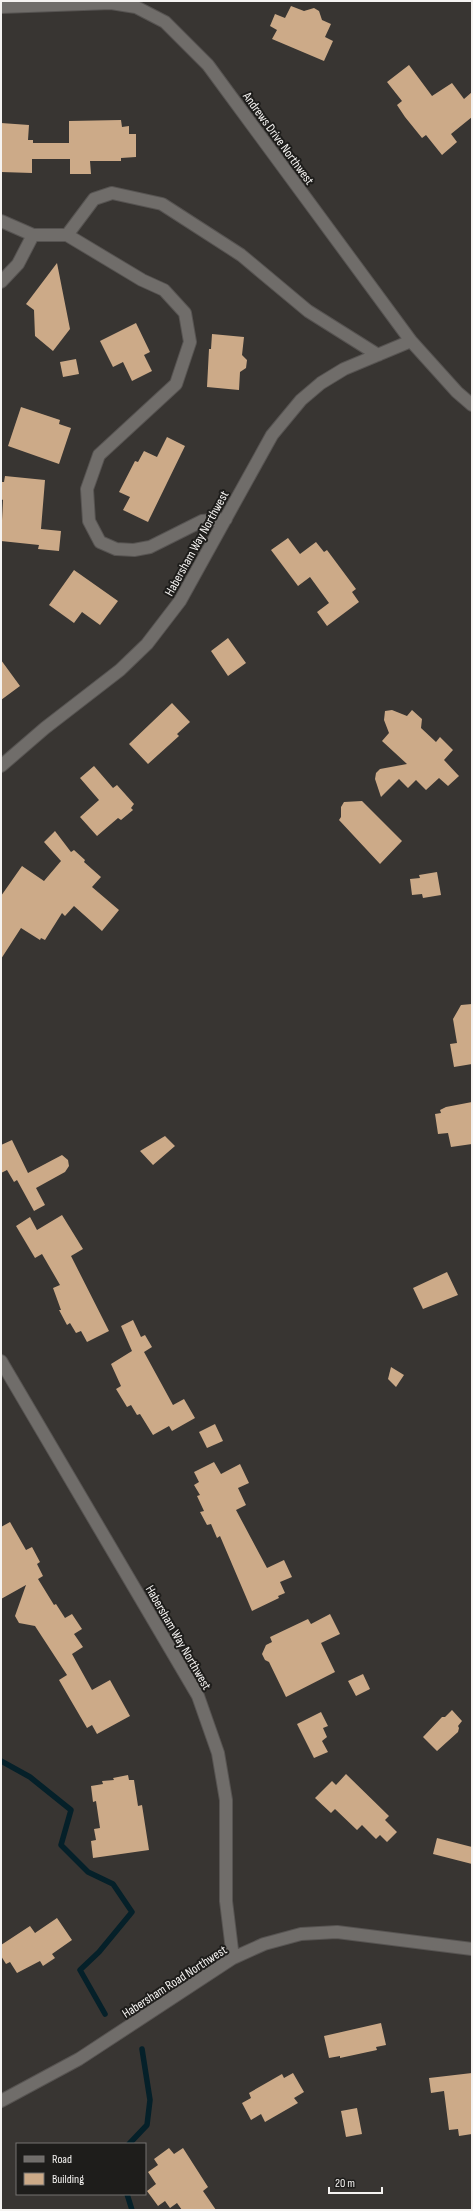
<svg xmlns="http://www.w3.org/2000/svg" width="473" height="2211" viewBox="0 0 473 2211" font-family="'Sofia Sans Condensed',sans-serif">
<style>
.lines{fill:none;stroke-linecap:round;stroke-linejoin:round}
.stream{stroke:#052029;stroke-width:5.5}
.building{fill:#ca8}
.minor-casing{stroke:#575452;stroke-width:14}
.minor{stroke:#706d6a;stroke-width:12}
.labels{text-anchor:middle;stroke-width:4;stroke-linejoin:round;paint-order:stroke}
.street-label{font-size:13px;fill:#f5f3f1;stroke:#1e1d1b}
</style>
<rect width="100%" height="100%" fill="#383532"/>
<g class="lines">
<path class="stream" d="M1 1761 30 1777 71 1810 61 1845 88 1872 113 1884 132 1912 99 1952 80 1970 105 2014
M129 2144 147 2125 150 2100 142 2049
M127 2194 132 2210"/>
</g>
<path class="building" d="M291 6 304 11 314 8 319 11 322 20 331 24 325 37 333 41 324 61 272 39 277 30 270 26 275 14 285 18Z
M409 65 432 96 452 83 464 99 472 92V117L451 134 457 142 442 155 426 135 422 138 405 117 397 105 402 101 387 82Z
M121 120 122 127 129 126V134H136V157L121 158V161H90L91 174H70V159H32V173L1 172V123L29 125 28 140H33V143H69V121Z
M57 263 70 329 53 351 35 336 34 310 26 304Z
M136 323 150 352 144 355 152 371 132 381 123 362 113 367 100 341Z
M212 334 244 337 242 355 247 360 246 368 240 372 239 390 207 387 209 349H211Z
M76 359 79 374 63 377 60 362Z
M21 407 60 420 59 424 71 428 59 464 8 446Z
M167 437 185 446 148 522 123 510 130 497 119 492 135 461 138 462 144 451 157 457Z
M5 476 45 480 41 529 61 531 59 551 38 549 39 545 1 541 3 500 1 499V482H4Z
M288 538 300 554 316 542 324 552 327 550 356 589 352 592 359 602 327 626 317 612 329 603 310 577 298 586 271 550Z
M74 570 118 601 100 625 82 612 74 623 49 605Z
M228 638 246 663 228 676 211 651Z
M1 660 20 686 1 700Z
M172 703 190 722 177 734 179 736 148 764 129 744Z
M392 710 407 716 412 710 422 719 421 728 436 742 440 737 453 750 444 760 459 776 448 786 439 778 426 790 416 780 408 788 399 779 381 797 375 779 376 773 380 769 407 764 382 741 389 733 384 720 385 711Z
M94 766 113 788 117 785 134 804 131 808 133 810 121 820 118 818 97 836 80 817 99 800 80 778Z
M362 801 402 841 380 864 339 820 341 817V807L344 802Z
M55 831 71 852 74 850 85 860 84 862 101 877 92 887 119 910 102 931 74 906 65 916 62 913 45 940 41 938 40 940 21 928 1 959V896L22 866 44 881 61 861 44 842Z
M437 872 441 895 423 898 422 894 412 895 410 879 420 878 419 875Z
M472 1004V1064L454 1067 450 1044 457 1043 453 1019 461 1005Z
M472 1102V1144L451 1147 448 1133 438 1134 435 1114 441 1113 440 1110 446 1107Z
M165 1136 175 1146 153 1165 140 1151Z
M12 1140 28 1173 62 1155 68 1160 69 1166 65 1172 36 1188 45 1205 34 1211 17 1180 14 1182 7 1170 1 1173V1145Z
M62 1215 83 1249 71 1256 109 1331 87 1342 81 1331 76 1333 70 1323 67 1325 59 1310H61L53 1288 60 1285 42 1254 35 1258 16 1226 30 1217 37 1230Z
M447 1272 458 1295 423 1309 413 1288Z
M133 1320 141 1337 145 1335 152 1347 144 1352 173 1405 184 1399 195 1418 172 1431 169 1426 153 1435 140 1414 137 1415 131 1405 127 1407 116 1389 121 1386 111 1364 132 1351 121 1326Z
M391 1367 404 1375 396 1387 388 1379Z
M215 1424 223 1441 207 1448 199 1432Z
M214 1462 221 1474 240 1464 249 1483 238 1488 246 1505 236 1510 267 1568 284 1560 292 1577 280 1582 285 1593 278 1596 279 1598 252 1611 220 1536 217 1538 211 1524 207 1525 200 1512 204 1511 197 1496 200 1495 194 1485 199 1482 194 1472Z
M10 1522 26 1550 32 1547 40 1562 37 1564 43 1576 38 1579 54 1605 56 1604 65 1618 72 1614 82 1629 74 1634 83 1647 72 1654 92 1690 110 1680 130 1716 97 1734 92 1725 87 1728 70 1699 59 1680 67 1675 35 1626 19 1623 15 1616 26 1585 1 1599V1527Z
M330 1614 340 1634 321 1643 335 1672 286 1697 269 1662 265 1660 262 1654 266 1645 272 1642 270 1637 308 1619 311 1624Z
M363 1674 370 1689 356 1696 348 1681Z
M452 1710 462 1721 458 1726 459 1728 458 1732 437 1751 423 1737 442 1717H445Z
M321 1712 328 1726 323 1728 327 1737 322 1741 328 1752 314 1758 297 1724Z
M346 1774 389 1816 385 1820 397 1832 387 1842 380 1835 376 1839 362 1825 357 1830 335 1809 331 1813 315 1798 332 1781 336 1785Z
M128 1775 129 1780H134L138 1806 142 1805 149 1850 93 1858 91 1841 96 1840 94 1829 100 1828 96 1801 93 1802 91 1786 103 1784 102 1781 114 1780 113 1778Z
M437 1838 472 1847V1864L433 1854Z
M57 1918 72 1940 52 1954 55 1958 43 1966 40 1961 17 1973 10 1962 6 1964 1 1956V1945L30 1926 35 1933Z
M381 2023 386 2045 376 2047 377 2050 340 2058V2056L329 2058 324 2036Z
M293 2073 304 2092 294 2098 298 2103 265 2122 261 2114 251 2120 242 2103 251 2098 249 2093 282 2074 284 2078Z
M472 2073V2134L459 2136 458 2129 449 2130 444 2091 431 2093 429 2078Z
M357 2108 362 2134 346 2137 341 2111Z
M169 2148 174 2154 183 2148 208 2187 203 2191 216 2210H182L177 2203 170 2208 165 2201 158 2206 147 2191 156 2184 148 2172 158 2165 154 2159Z"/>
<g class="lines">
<defs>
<path id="minor" d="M1 7 111 3 136 7 165 22 208 65 411 341 457 392 472 405
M1 221 33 235H67L142 280 164 290 185 313 190 342 176 384 99 455 87 489 89 521 100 542 116 549 134 550 150 547 202 521 226 519
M67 235 94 199 112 193 162 204 241 255 308 311 378 355
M1 282 18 264 33 235
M1 766 45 728 120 670 147 644 180 601 272 435 301 400 321 383 344 369 411 341
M1 1361 198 1696 218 1753 226 1800V1901L233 1958
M1 2101 79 2059 233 1958 264 1944 301 1934 337 1932 472 1949"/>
</defs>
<use href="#minor" class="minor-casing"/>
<use href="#minor" class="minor"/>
</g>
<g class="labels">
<g class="street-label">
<text transform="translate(279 138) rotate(54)" y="5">Andrews Drive Northwest</text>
<text transform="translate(196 543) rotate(-61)" y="5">Habersham Way Northwest</text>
<text transform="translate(179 1637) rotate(60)" y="5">Habersham Way Northwest</text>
<text transform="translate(174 1981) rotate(-33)" y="5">Habersham Road Northwest</text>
</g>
</g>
<rect width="473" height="2211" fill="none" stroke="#f5f3f1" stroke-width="4"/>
<rect x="16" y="2143" width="130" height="52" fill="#1e1d1b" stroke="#747371"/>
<rect x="24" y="2156" width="20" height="6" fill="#706d6a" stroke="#747371"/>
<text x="52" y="2163" font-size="12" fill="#f5f3f1">Road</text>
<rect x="24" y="2173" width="20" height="12" fill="#ccaa88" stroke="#747371"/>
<text x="52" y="2183" font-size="12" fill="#f5f3f1">Building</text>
<path d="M329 2187v6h53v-6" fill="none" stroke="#f5f3f1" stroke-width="2"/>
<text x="335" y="2187" font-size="12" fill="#f5f3f1" stroke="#1e1d1b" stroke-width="3" paint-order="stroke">20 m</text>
</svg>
